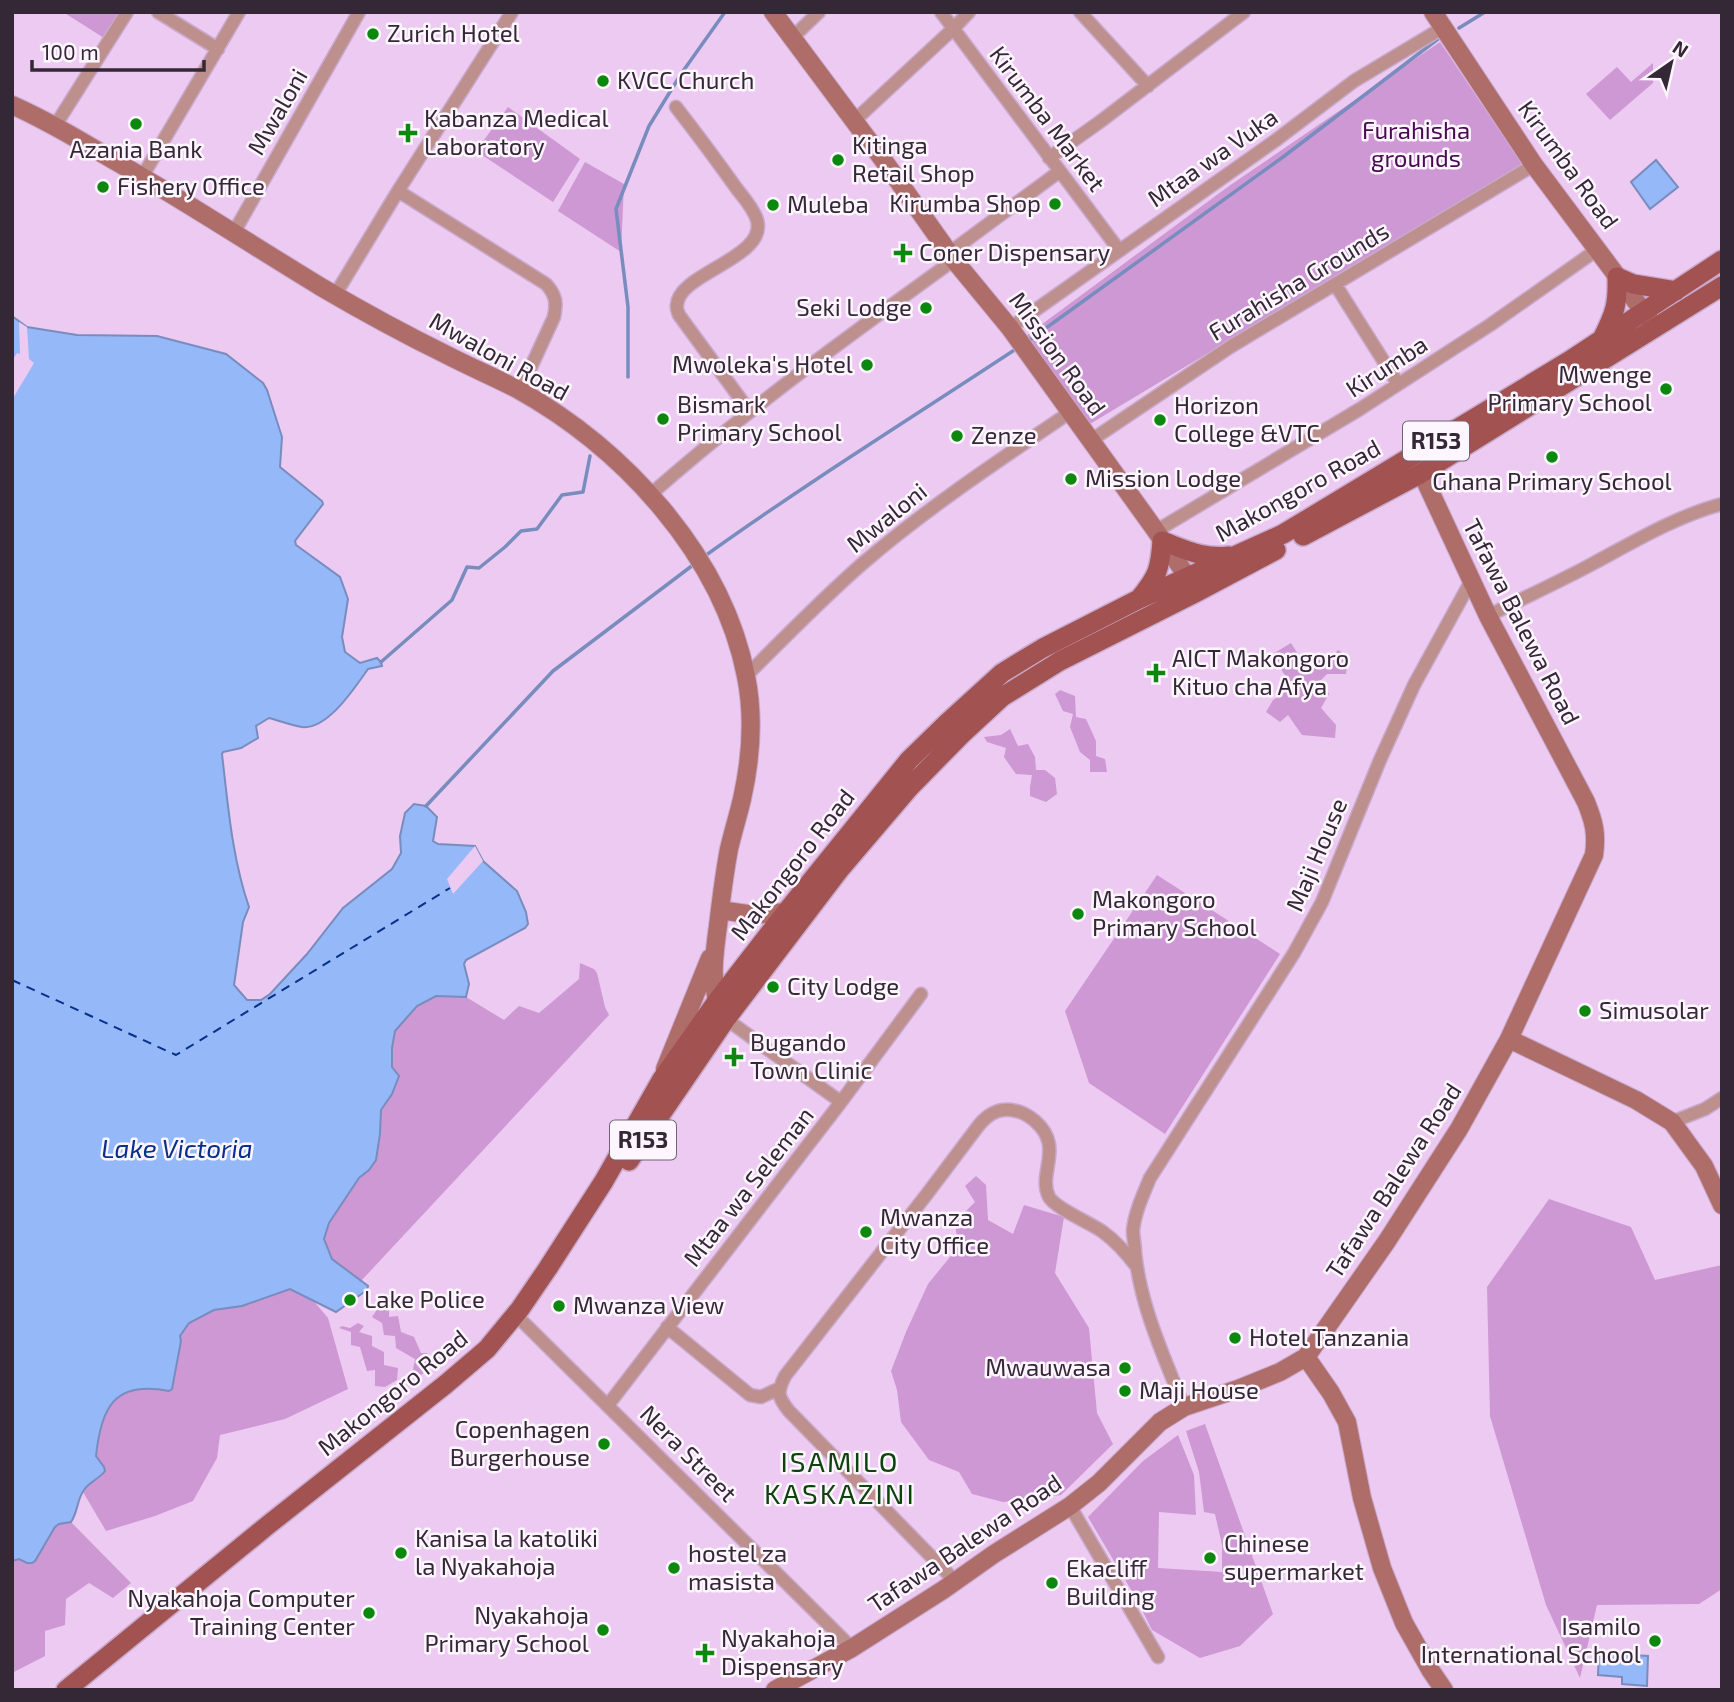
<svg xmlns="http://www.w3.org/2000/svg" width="1734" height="1702" viewBox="0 0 1734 1702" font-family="'Exo 2',sans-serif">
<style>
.green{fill:#cd98d3}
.water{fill:#95b8f8;stroke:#788cbe;stroke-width:2}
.pier{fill:#edcaf1}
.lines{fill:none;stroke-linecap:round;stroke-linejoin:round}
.stream{stroke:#788cbe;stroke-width:3.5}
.ferry{stroke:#07308a;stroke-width:2;stroke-dasharray:9 7;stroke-linecap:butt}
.street-casing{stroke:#c8a9cc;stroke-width:15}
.secondary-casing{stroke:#c8a9cc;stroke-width:20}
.primary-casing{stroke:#c8a9cc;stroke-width:22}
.street{stroke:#be908d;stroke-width:12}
.secondary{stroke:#af6d6a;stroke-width:18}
.primary{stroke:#a25250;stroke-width:19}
.poi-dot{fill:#0b880d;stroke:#fdf6fe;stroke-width:2.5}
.labels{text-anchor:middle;stroke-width:5;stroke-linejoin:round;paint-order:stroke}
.shield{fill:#fdf6fe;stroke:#706572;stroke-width:2}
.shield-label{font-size:23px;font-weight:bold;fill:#342736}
.poi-label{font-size:24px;fill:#342736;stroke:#fdf6fe;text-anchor:start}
.street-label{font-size:24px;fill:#342736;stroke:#fdf6fe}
.park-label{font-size:24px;fill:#480b50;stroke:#fdf6fe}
.water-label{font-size:26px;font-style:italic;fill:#07308a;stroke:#fdf6fe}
.quarter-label{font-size:28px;letter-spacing:2px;fill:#0d430c;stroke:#fdf6fe}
</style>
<rect width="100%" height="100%" fill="#edcaf1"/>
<path class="green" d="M63 12H121L104 38Z
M1440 42 1522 164 1090 424 1026 336 1229 186Z
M1653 63V83L1610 120 1586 94 1617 67 1631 82Z
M508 107 580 159 553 202 476 151Z
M585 162 624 184 621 252 558 211Z
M1291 643 1301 659 1327 661 1338 650 1348 656 1346 674H1327L1320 681 1329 694 1321 708 1336 725 1335 738 1302 735 1288 715 1280 722 1266 712 1273 700 1293 687 1282 671V665L1271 655Z
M1060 690 1075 696 1076 717 1086 719 1096 741V756L1105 759 1107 772H1090V760L1080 752 1070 727 1073 714 1063 711 1055 694Z
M1010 729 1018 746 1028 744 1035 757 1036 770H1045L1055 778 1057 794 1046 802 1030 796V787L1032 775 1016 774 1004 757 1006 748 987 742 984 737 1001 735Z
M1157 875 1280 954 1165 1134 1089 1083 1065 1011Z
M580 963 594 969 597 973 605 1007 609 1015 361 1281 332 1259 324 1239 329 1223 359 1178 369 1170 376 1160 380 1134 381 1110 392 1094V1048L395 1031 417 1006 436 996 466 997 504 1020 519 1006 539 1013 579 979Z
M976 1176 986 1185 988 1220 1013 1234 1024 1205 1064 1217 1055 1273 1089 1328 1097 1413 1113 1444 1061 1495 1003 1502 972 1494 959 1472 929 1460 901 1422 897 1390 891 1371 906 1332 928 1284 958 1247 955 1222 975 1202 965 1186Z
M1549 1199 1631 1227 1655 1280 1722 1265V1589L1699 1604 1597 1605 1580 1678 1546 1605 1490 1416 1487 1287Z
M290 1289 312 1299 328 1318 348 1389 285 1419 220 1435 217 1458 193 1501 155 1516 106 1531 83 1492 85 1488 99 1478 104 1466 96 1456C101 1409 114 1380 169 1391L172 1389 181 1341 180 1336 189 1323 214 1310 242 1306Z
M385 1298 389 1308V1317L398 1316 401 1332 414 1337 421 1353H427L432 1359 430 1368 421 1375 413 1370 415 1359 396 1348 395 1336 384 1335 382 1323 372 1317Z
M358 1323 364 1326 359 1332 372 1336V1346L384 1352V1365L398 1368 397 1380 385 1387 375 1386V1370L367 1371 360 1347 351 1345V1332L339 1328 342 1326 350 1328Z
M1205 1424 1273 1614 1240 1646 1200 1658 1152 1630 1137 1600 1088 1517 1143 1461 1178 1435 1194 1475 1196 1515 1159 1512 1158 1568 1222 1572V1545L1215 1514 1204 1512 1199 1472 1186 1431Z
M71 1522 131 1583 113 1598 89 1583 66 1599 65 1625 45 1631V1656L12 1673V1561L19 1559 27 1563H33L55 1527 59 1524Z"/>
<path class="water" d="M1656 160 1678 187 1650 209 1631 182Z
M12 316 27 327 77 335 157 336 226 354 263 383 267 390 282 437 280 467 322 501 323 504 295 541 296 545 340 577 348 599 342 637 345 652 360 663 377 658 381 662 382 666 368 669C355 687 328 730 302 727 291 725 280 721 269 718L256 726 258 738 241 748 223 752 222 754C228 805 232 858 249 907L243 922 234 985 247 1000H261L270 994 307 954 343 908 392 869 401 853 400 836 405 813 414 804 426 806 437 817 433 841 438 844 475 846 483 861 517 891 526 912 528 924 525 928 466 960 464 964 469 984 466 997 436 996 417 1006 395 1031 392 1048V1067L399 1076 392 1094 381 1110 380 1134 376 1160 369 1170 359 1178 329 1223 324 1239 332 1259 368 1286 367 1290 336 1312 290 1289 242 1306 214 1310 189 1323 180 1336 181 1341 172 1389 169 1391C114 1380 101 1408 96 1456L104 1467 105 1471C99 1479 88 1483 84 1490 77 1499 78 1512 71 1522L59 1524 55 1527 35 1561 32 1563H27L19 1559 12 1561Z
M1599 1653 1648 1656 1647 1686 1622 1684V1677L1598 1675Z"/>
<path class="pier" d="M19 322 27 327 29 359 34 363 12 400V361L17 353 20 354Z
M475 846 483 861 453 894 447 879Z"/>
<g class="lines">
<path class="stream" d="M1459 28 1485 12
M1028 341 1283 157 1438 39
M628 377V307L616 209 649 126 681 74 725 12
M702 558C805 484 913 417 1019 347
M381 662 452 600 467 567 479 568 505 547 521 531 537 529 562 495 583 492 590 456
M426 806 553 671 693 565"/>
<path class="ferry" d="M12 980 176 1055 450 888"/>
<defs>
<path id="street" d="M158 12 218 49
M941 12 1119 250
M1080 12 1148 86
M792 38 819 12
M676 107C697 134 717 161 737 189 744 198 754 209 757 220 768 258 678 273 677 305 676 308 678 312 679 315L750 412
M854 121 953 29 969 12
M55 126 127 12
M1049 158 1101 121 1244 12
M142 177 239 12
M398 191 546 284C556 295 557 303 554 317L520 391
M233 234 359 12
M949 253 1060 171
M1335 284 1398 384
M335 295 398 191 512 12
M1010 328 1276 140 1354 81 1444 27
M1090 441 1230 347 1534 165
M650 495C746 410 850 335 954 260
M1156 531 1360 409 1490 325 1598 249
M1488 616C1523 598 1559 582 1594 563 1635 541 1677 516 1722 504
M746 676C784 638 822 599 862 564 927 508 998 461 1069 413
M726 1019 841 1102
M1672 1122 1705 1109 1722 1098
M522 1321 852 1648
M667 1327 750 1395 761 1397 778 1389
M608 1405 841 1102 921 994
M1184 1407C1164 1357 1140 1305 1135 1252 1135 1245 1133 1237 1133 1230 1135 1212 1143 1195 1150 1178L1294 953 1322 902 1380 760 1414 685 1471 581
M1070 1506 1158 1657
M955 1581 789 1411C777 1396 777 1392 785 1376L927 1194 979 1125C989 1113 1000 1107 1016 1111 1023 1112 1030 1117 1035 1121 1065 1147 1037 1173 1049 1197 1056 1209 1091 1223 1103 1232 1117 1242 1127 1254 1137 1267"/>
<path id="secondary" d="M773 12 884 161 954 260 1010 328 1156 531 1195 588
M1433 12 1534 165 1652 323
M12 105C48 121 81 141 115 161 185 201 252 245 321 287 362 311 404 334 447 355 470 367 494 377 517 389 623 448 722 554 746 676 754 716 751 759 742 799 738 816 733 832 729 849 724 875 721 901 718 926 714 955 710 983 720 1010
M720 910 754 915 786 912
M1509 1039 1636 1100 1672 1122 1704 1166 1722 1205
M665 1069 710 958
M1306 1357 1331 1393 1347 1422 1362 1498 1382 1568 1404 1623 1431 1671 1444 1690
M775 1690 852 1648 943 1590 994 1554 1070 1506 1099 1483 1160 1422 1184 1407 1238 1389 1280 1372 1306 1357 1387 1241 1459 1129 1509 1039 1594 855C1597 833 1594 822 1586 802L1488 616 1416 461"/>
<path id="primary" d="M1603 337C1615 313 1618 304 1617 277L1633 284 1676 291
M1303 536 1420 474 1722 286
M1139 599C1158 576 1160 569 1162 541 1186 550 1203 559 1229 556
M629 1161 726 1019 840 869 909 788 961 735 1002 697 1060 661 1197 592 1276 550
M66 1690 268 1525 446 1384 487 1349 520 1309 548 1268 604 1181 662 1079 717 1001 786 912 909 760 947 723 1002 673 1043 648 1139 599 1283 534 1569 361 1722 260"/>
</defs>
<use href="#street" class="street-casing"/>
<use href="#secondary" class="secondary-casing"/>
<use href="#primary" class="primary-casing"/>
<use href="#street" class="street"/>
<use href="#secondary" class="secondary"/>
<use href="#primary" class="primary"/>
</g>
<g class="poi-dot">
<circle cx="373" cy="34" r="7"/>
<circle cx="603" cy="81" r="7"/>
<circle cx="136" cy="124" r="7"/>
<path d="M404.5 122.5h7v7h7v7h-7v7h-7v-7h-7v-7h7z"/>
<circle cx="838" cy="160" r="7"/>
<circle cx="103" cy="187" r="7"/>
<circle cx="1055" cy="204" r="7"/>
<circle cx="773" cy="205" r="7"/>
<path d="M899.5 242.5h7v7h7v7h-7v7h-7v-7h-7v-7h7z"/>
<circle cx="926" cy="308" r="7"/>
<circle cx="867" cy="365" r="7"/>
<circle cx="1666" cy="389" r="7"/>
<circle cx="663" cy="419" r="7"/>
<circle cx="1160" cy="420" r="7"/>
<circle cx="957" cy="436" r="7"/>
<circle cx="1552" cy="457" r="7"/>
<circle cx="1071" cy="479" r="7"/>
<path d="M1152.5 662.5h7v7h7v7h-7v7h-7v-7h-7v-7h7z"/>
<circle cx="1078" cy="914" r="7"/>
<circle cx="773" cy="987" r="7"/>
<circle cx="1585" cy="1011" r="7"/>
<path d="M730.5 1046.5h7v7h7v7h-7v7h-7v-7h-7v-7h7z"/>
<circle cx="866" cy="1232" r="7"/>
<circle cx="350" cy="1300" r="7"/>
<circle cx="559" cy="1306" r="7"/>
<circle cx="1235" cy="1338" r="7"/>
<circle cx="1125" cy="1368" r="7"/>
<circle cx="1125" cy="1391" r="7"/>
<circle cx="604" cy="1444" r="7"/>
<circle cx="401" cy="1553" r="7"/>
<circle cx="1210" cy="1558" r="7"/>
<circle cx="674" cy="1568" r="7"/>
<circle cx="1052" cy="1583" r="7"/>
<circle cx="369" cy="1613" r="7"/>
<circle cx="603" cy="1630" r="7"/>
<circle cx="1655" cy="1641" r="7"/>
<path d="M701.5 1642.5h7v7h7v7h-7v7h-7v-7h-7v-7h7z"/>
</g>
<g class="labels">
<g class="shield">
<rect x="1403" y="421.5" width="66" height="39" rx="5"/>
<rect x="610" y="1120.5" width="66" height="39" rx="5"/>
</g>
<g class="shield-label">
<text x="1436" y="449">R153</text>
<text x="643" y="1148">R153</text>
</g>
<g class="poi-label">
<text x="387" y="42">Zurich Hotel</text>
<text x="617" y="89">KVCC Church</text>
<text x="424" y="127">Kabanza Medical<tspan x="424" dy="28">Laboratory</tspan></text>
<text x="852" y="154">Kitinga<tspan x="852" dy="28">Retail Shop</tspan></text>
<text x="136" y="158" text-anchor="middle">Azania Bank</text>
<text x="117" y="195">Fishery Office</text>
<text x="1041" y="212" text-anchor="end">Kirumba Shop</text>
<text x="787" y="213">Muleba</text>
<text x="919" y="261">Coner Dispensary</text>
<text x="912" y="316" text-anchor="end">Seki Lodge</text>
<text x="853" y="373" text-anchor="end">Mwoleka's Hotel</text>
<text x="1652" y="383" text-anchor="end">Mwenge<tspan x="1652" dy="28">Primary School</tspan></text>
<text x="677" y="413">Bismark<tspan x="677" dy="28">Primary School</tspan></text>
<text x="1174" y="414">Horizon<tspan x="1174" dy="28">College &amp;VTC</tspan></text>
<text x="971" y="444">Zenze</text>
<text x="1085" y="487">Mission Lodge</text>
<text x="1552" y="490" text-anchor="middle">Ghana Primary School</text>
<text x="1172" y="667">AICT Makongoro<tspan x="1172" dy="28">Kituo cha Afya</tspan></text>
<text x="1092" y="908">Makongoro<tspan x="1092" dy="28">Primary School</tspan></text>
<text x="787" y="995">City Lodge</text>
<text x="1599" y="1019">Simusolar</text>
<text x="750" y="1051">Bugando<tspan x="750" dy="28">Town Clinic</tspan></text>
<text x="880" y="1226">Mwanza<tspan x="880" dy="28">City Office</tspan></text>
<text x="364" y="1308">Lake Police</text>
<text x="573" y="1314">Mwanza View</text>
<text x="1249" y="1346">Hotel Tanzania</text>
<text x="1111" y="1376" text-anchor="end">Mwauwasa</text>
<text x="1139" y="1399">Maji House</text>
<text x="590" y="1438" text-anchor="end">Copenhagen<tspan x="590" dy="28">Burgerhouse</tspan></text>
<text x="415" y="1547">Kanisa la katoliki<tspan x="415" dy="28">la Nyakahoja</tspan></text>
<text x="1224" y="1552">Chinese<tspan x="1224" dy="28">supermarket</tspan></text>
<text x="688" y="1562">hostel za<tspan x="688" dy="28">masista</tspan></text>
<text x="1066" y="1577">Ekacliff<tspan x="1066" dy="28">Building</tspan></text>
<text x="355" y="1607" text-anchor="end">Nyakahoja Computer<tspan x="355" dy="28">Training Center</tspan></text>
<text x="589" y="1624" text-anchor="end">Nyakahoja<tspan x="589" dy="28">Primary School</tspan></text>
<text x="1641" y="1635" text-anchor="end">Isamilo<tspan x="1641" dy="28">International School</tspan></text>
<text x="721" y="1647">Nyakahoja<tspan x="721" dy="28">Dispensary</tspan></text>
</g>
<g class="street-label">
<text transform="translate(278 112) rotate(-60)" y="8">Mwaloni</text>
<text transform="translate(1047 119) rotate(53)" y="8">Kirumba Market</text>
<text transform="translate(1213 158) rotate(-35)" y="8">Mtaa wa Vuka</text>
<text transform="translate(1568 165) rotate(54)" y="8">Kirumba Road</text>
<text transform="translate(1299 282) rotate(-31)" y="8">Furahisha Grounds</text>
<text transform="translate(1057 354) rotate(54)" y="8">Mission Road</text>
<text transform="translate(499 357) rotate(29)" y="8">Mwaloni Road</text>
<text transform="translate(1387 367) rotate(-33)" y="8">Kirumba</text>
<text transform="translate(1298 491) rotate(-29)" y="8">Makongoro Road</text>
<text transform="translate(887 518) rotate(-39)" y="8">Mwaloni</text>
<text transform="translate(1521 622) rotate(63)" y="8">Tafawa Balewa Road</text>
<text transform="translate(1317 855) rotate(-67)" y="8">Maji House</text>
<text transform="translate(793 865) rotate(-52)" y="8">Makongoro Road</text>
<text transform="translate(1394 1181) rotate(-57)" y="8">Tafawa Balewa Road</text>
<text transform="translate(749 1187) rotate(-52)" y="8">Mtaa wa Seleman</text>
<text transform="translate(393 1393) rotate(-39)" y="8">Makongoro Road</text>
<text transform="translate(688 1454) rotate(45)" y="8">Nera Street</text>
<text transform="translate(965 1544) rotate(-34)" y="8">Tafawa Balewa Road</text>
</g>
<g class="park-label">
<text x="1416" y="139">Furahisha<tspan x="1416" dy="28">grounds</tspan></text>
</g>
<g class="water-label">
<text x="177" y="1158">Lake Victoria</text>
</g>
<g class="quarter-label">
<text x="840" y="1472">ISAMILO<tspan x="840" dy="32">KASKAZINI</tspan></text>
</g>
</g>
<rect width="1734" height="1702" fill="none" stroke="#342736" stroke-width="28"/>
<g transform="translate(1671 63) rotate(34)" stroke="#fdf6fe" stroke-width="5" paint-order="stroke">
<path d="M0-5L12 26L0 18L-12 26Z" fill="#342736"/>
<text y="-10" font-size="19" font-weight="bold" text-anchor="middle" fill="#342736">N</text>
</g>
<path d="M32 60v10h172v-10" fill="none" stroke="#342736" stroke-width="3.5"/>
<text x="42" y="60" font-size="21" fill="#342736" stroke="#fdf6fe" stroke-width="5" paint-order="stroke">100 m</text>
</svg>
